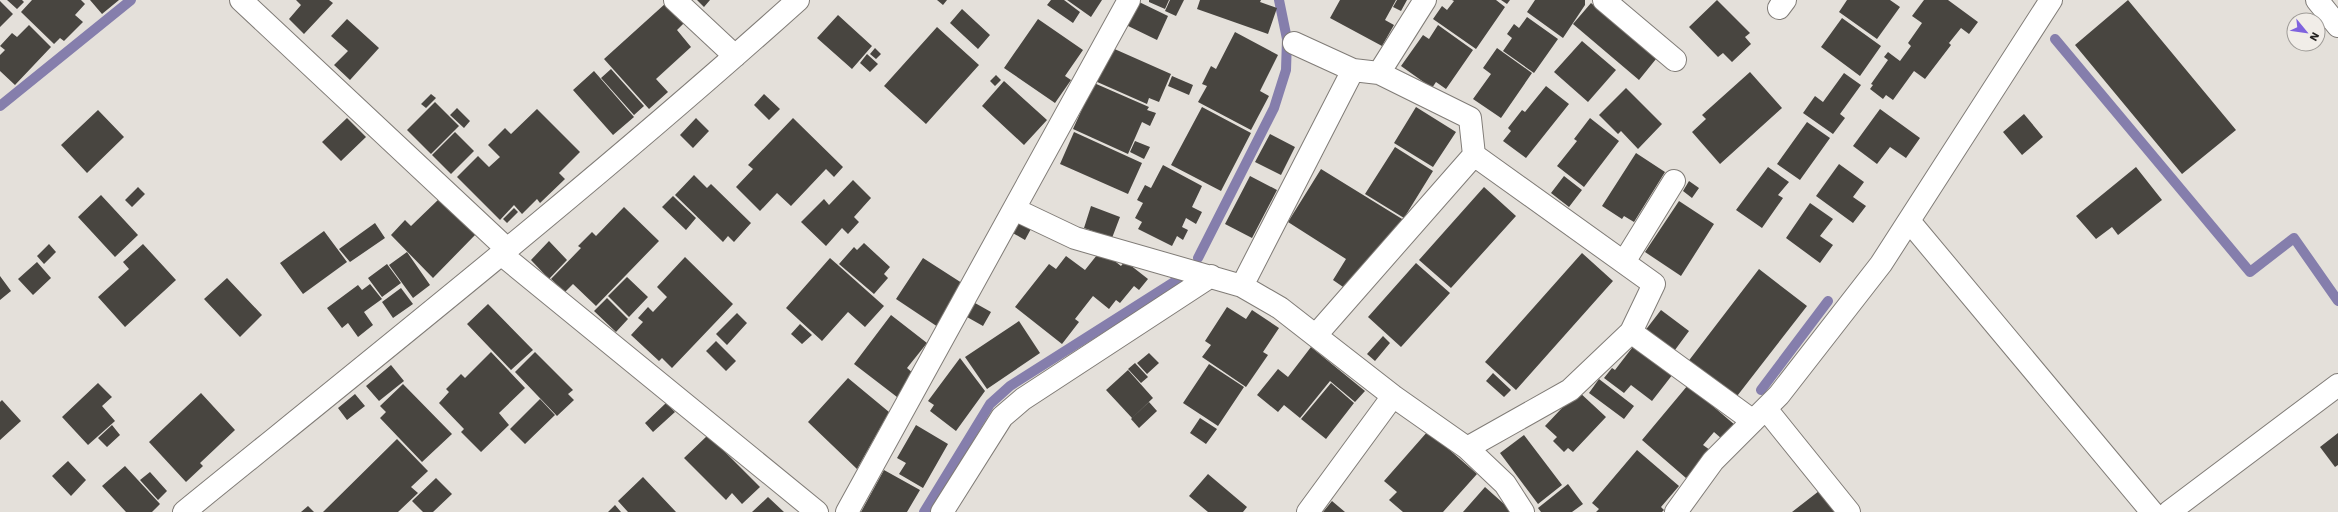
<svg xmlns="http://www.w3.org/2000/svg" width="2338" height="512" viewBox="0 0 2338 512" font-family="'Work Sans',sans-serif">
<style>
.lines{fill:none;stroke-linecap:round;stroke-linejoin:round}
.stream{stroke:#857eac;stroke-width:10}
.building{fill:#484540}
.minor-casing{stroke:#807c77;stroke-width:24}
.minor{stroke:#fff;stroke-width:22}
</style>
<rect width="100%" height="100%" fill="#e4e0da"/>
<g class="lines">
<path class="stream" d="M2055 39 2250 272 2294 238 2338 301
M0 106 131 0
M1198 258 1274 108 1286 70 1287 39 1279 0
M1761 390 1828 301
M924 512 990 404 1010 386 1182 277"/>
</g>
<path class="building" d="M7 0H22L24 2 17 9Z
M32 0H81L85 4 75 15 83 22 64 41 60 38 54 44 21 12Z
M90 0H119L102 14Z
M296 0H329L333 3 304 34 289 19 301 5Z
M697 0H710L704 7Z
M937 0H947L943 5Z
M1051 0H1064L1080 12 1073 23 1047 5Z
M1067 0H1102L1091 17Z
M1135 0 1168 16 1157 40 1124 24Z
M1149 0H1169L1165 9 1149 2Z
M1170 0H1184L1176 16 1165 11Z
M1200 0H1261L1260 2 1277 8 1268 34 1197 9Z
M1340 0H1396L1385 20 1394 25 1382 46 1330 18Z
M1397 0H1407L1401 11 1393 7Z
M1452 0H1496L1505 7 1476 49 1433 19 1442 6 1447 10 1454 1Z
M1501 0H1510L1507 4Z
M1535 0H1585V5L1563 38 1527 12Z
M1717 0 1750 33 1745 37 1751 44 1732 62 1723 53 1718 57 1689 27Z
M1847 0H1890L1900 7 1877 39 1839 12Z
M1924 0H1948L1978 22 1969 34 1961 28 1949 43 1945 39 1951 45 1925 79 1914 71 1893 100 1886 95 1883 99 1870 89 1873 85 1871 84 1888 60 1884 57 1888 52 1900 61 1911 46 1908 43 1922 23 1912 16Z
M2128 0 2236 130 2182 174 2075 45Z
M0 1 13 14 0 27Z
M666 3 684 23 677 30 691 47 656 79 668 92 649 109 604 59Z
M1591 3 1656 59 1639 80 1573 24Z
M962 9 990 35 978 49 950 23Z
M838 15 872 46 852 69 817 38Z
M1527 17 1558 39 1534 73 1503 51 1512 38 1507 34 1514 24 1519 28Z
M1842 18 1881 46 1860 76 1821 47Z
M347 19 379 48 350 80 334 65 348 51 331 36Z
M1038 19 1083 50 1065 76 1071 80 1055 103 1004 68Z
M29 25 51 47 15 85 0 71V55L5 50 0 46 12 33 17 37Z
M1438 25 1473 50 1446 89 1436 82 1432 88 1401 66 1423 35 1429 39Z
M937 27 979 65 926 124 884 86Z
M1235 32 1278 55 1260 91 1269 96 1251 130 1198 102 1207 86 1202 84 1211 66 1216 69Z
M1582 41 1616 70 1588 102 1554 72Z
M1110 47 1171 74 1159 102 1149 98 1147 104 1095 81Z
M875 48 881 54 876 59 870 54Z
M1497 48 1532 73 1501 118 1473 99 1491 74 1483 68Z
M867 54 878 64 870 72 860 63Z
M611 69 644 106 634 115 601 78Z
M594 71 634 117 613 135 573 90Z
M1750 72 1782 108 1720 164 1692 132 1706 119 1702 115Z
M1844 73 1861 85 1840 114 1845 118 1833 134 1803 113 1815 96 1823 102Z
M996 75 1001 80 995 86 990 81Z
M1172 76 1193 85 1189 95 1168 86Z
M1004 81 1047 120 1024 145 982 106Z
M1094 83 1149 107 1147 110 1156 113 1150 126 1142 122 1128 154 1073 129Z
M1546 86 1569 104 1526 158 1503 141 1511 131 1508 128 1522 110 1525 112Z
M1626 88 1662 124 1638 149 1621 131 1618 134 1599 115Z
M431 94 436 98 426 108 421 104Z
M764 94 780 109 769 120 754 105Z
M435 102 459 126 431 154 407 130Z
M1202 107 1251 133 1221 191 1171 165Z
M1416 107 1456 132 1433 167 1394 143Z
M457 108 470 121 464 128 450 115Z
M537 109 580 152 559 173 565 179 540 203 537 199 522 214 514 205 500 220 457 177 478 156 489 167 500 157 488 145 505 128 511 134Z
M1880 109 1920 138 1906 158 1890 147 1877 164 1853 146Z
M98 110 124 137 87 173 61 145Z
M2024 114 2043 137 2022 155 2003 132Z
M347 118 366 137 341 161 322 142Z
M696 118 709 131 693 148 680 135Z
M793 118 843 167 834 177 826 169 791 206 777 193 760 211 736 187 753 169 748 165Z
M1590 118 1619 141 1584 187 1557 166 1577 141 1574 139Z
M1807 122 1830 138 1800 180 1777 164Z
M455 132 474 151 451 174 432 155Z
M1074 132 1142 163 1128 194 1060 164Z
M1270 134 1295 147 1281 175 1255 162Z
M1135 141 1150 147 1144 159 1130 152Z
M1395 147 1433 171 1404 218 1365 194Z
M1636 153 1665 172 1634 222 1624 216 1622 219 1602 206Z
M1839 164 1864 182 1853 197 1866 206 1853 223 1816 196Z
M1163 165 1202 186 1192 207 1202 212 1196 224 1186 218 1182 227 1188 230 1183 240 1177 236 1172 246 1138 229 1142 222 1135 218 1143 203 1137 200 1145 185 1151 188Z
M1768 167 1789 182 1778 195 1783 198 1762 228 1736 210Z
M2136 167 2162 200 2118 235 2112 227 2096 239 2076 216Z
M1321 169 1407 222 1346 289 1333 280 1346 259 1288 222Z
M694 175 707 188 711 184 751 223 734 242 728 236 723 242 675 195Z
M1250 176 1277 190 1252 238 1225 224Z
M1564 176 1582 190 1569 207 1551 193Z
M853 180 871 198 854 217 859 222 848 234 842 228 826 246 801 222 824 199 829 205Z
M1689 181 1699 188 1692 198 1683 191Z
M138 187 145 194 132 207 125 200Z
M1484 187 1516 216 1451 288 1419 260Z
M101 195 138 235 115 257 78 217Z
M673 196 696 218 686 230 662 207Z
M440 198 476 234 433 278 391 235 405 220 411 226Z
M1679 201 1714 224 1681 276 1645 252Z
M1810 203 1833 219 1820 236 1833 245 1820 263 1786 238Z
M1091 206 1120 217 1112 238 1084 228Z
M624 207 659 241 596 306 573 284 565 292 551 279 581 248 578 246 592 232 596 236Z
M514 208 518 212 507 223 503 219Z
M1018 220 1032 227 1025 240 1011 232Z
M375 223 385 238 350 262 339 249Z
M324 231 347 262 303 294 280 263Z
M549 241 567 260 549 279 531 260Z
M864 243 890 267 884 274 888 278 874 294 839 264 854 247 857 250Z
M49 244 56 252 44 264 37 256Z
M143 244 176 280 125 327 98 297 129 269 123 262Z
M1101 250 1121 266 1125 261 1148 279 1139 290 1134 286 1120 303 1116 300 1109 309 1093 296 1075 319 1079 322 1062 344 1015 307 1049 264 1056 269 1066 256 1085 270Z
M407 252 430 285 413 298 389 265Z
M1582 253 1613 281 1516 390 1485 362Z
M685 257 733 304 672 368 662 358 659 361 631 335 643 322 638 318 648 307 653 312 667 297 657 287Z
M830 258 884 306 865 327 848 312 822 341 786 308Z
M923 258 965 285 938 327 896 299Z
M37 262 51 278 33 295 18 279Z
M1416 263 1450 293 1401 347 1368 317Z
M387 264 401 283 382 297 368 278Z
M1759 269 1807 306 1734 400 1687 363Z
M0 276 11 291 0 300Z
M627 277 648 297 629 317 608 296Z
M227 278 262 315 240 337 204 299Z
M370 284 382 299 364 312 373 325 358 337 348 323 342 328 327 308 358 285 362 290Z
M401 288 413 304 393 318 382 302Z
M607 298 628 319 616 332 594 311Z
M975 303 991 312 983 326 967 317Z
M488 304 533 350 511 370 467 324Z
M1227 307 1246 319 1252 310 1279 328 1263 352 1268 355 1246 387 1202 357 1211 345 1205 341Z
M1661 310 1689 331 1672 354 1644 332Z
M737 313 747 323 727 345 716 334Z
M891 315 927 343 907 368 914 374 897 397 854 364Z
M1019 321 1040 353 987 389 965 357Z
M800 324 812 335 802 344 791 334Z
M1383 336 1390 343 1375 361 1367 354Z
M716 341 736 361 726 371 706 351Z
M1635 344 1673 374 1652 401 1631 385 1624 393 1604 378 1612 368 1615 370Z
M1311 347 1365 391 1355 402 1330 381 1300 418 1284 405 1278 412 1257 395 1278 369 1288 377Z
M491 352 525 388 499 413 509 425 481 452 461 432 464 429 439 403 449 392 446 389 461 374 465 378Z
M535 352 573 390 568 394 574 400 557 416 515 372Z
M1149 353 1159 363 1147 374 1137 363Z
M960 358 985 391 956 431 930 411 934 405 928 401Z
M1135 363 1148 377 1141 383 1128 369Z
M1209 364 1244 387 1218 426 1183 403Z
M391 365 404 381 379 401 366 386Z
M1128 370 1153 398 1132 418 1106 390Z
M1493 373 1511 390 1504 397 1486 381Z
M848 378 889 412 857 469 808 422Z
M1599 379 1634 406 1624 419 1589 393Z
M98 383 112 397 102 406 115 421 88 445 62 417Z
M1331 383 1354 403 1326 439 1301 419Z
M403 384 452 434 422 462 380 418 386 412 380 406Z
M1688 385 1735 425 1722 439 1714 432 1703 445 1710 450 1686 478 1642 440Z
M1578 391 1606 417 1573 452 1568 448 1564 452 1553 441 1557 437 1545 426Z
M201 393 235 430 200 463 203 466 186 482 149 442Z
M355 394 365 406 347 420 338 408Z
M540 399 555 415 525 444 510 429Z
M2 400 21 421 0 440V402Z
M1149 402 1157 411 1139 428 1131 419Z
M666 403 675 412 653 432 645 423Z
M1200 418 1217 429 1206 444 1190 433Z
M112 425 120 435 107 447 98 438Z
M916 425 948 444 923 488 899 474 906 463 897 458Z
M1428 431 1477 474 1443 512H1403L1389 500 1397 492 1384 481Z
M2338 433V465L2335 467 2320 447Z
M708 435 760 487 742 504 732 493 726 500 684 458Z
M1524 435 1562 485 1538 504 1500 453Z
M397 439 428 471 411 487 418 493 398 512H323Z
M1637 450 1679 486 1661 507 1664 510 1662 512H1596L1599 509 1592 503Z
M68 461 86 480 71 496 52 476Z
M125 466 160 504 152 512H126L102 486Z
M884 470 920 490 907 512H861Z
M150 472 167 491 158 500 140 480Z
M1208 474 1247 507 1243 512H1208L1189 496Z
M643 477 676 512H628L618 501Z
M436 478 452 494 433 512H423L412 501Z
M1568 484 1583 504 1572 512H1541L1538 508Z
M1485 487 1513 512H1463Z
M1819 491 1836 512H1792Z
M768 497 784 512H752Z
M1332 501 1345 512H1323Z
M615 505 621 512H608Z
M308 506 314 512H301Z"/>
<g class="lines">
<defs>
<path id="minor" d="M241 0 507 249
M675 0 735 56
M1604 0 1675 60
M2317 0 2338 26
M1779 8 1785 0
M1294 43 1353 70 1379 73 1470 118 1474 155 1654 284 1631 332 1570 390 1467 448
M1379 73 1425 0
M1014 209 1075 238 1242 286 1280 308 1393 396 1467 448 1505 484 1523 512
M1909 221 2152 512
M501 254 817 512
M1624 262 1674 181
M1242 286 1353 70
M1631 332 1753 421
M1316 335 1474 155
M1766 409 1849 512
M184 512C391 344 600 178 798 0
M847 512 1129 0
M942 512 1002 417 1023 399 1211 276
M1308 512 1393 396
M1676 512 1713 461 1779 395 1881 264 2051 0
M2169 512 2338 385"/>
</defs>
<use href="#minor" class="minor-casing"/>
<use href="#minor" class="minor"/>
</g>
<g transform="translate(2306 32) rotate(119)"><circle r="19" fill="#f1ede8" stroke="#9f9c98"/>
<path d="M0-3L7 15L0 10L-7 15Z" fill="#7f63de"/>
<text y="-6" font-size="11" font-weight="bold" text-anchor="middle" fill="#252321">N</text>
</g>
</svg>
